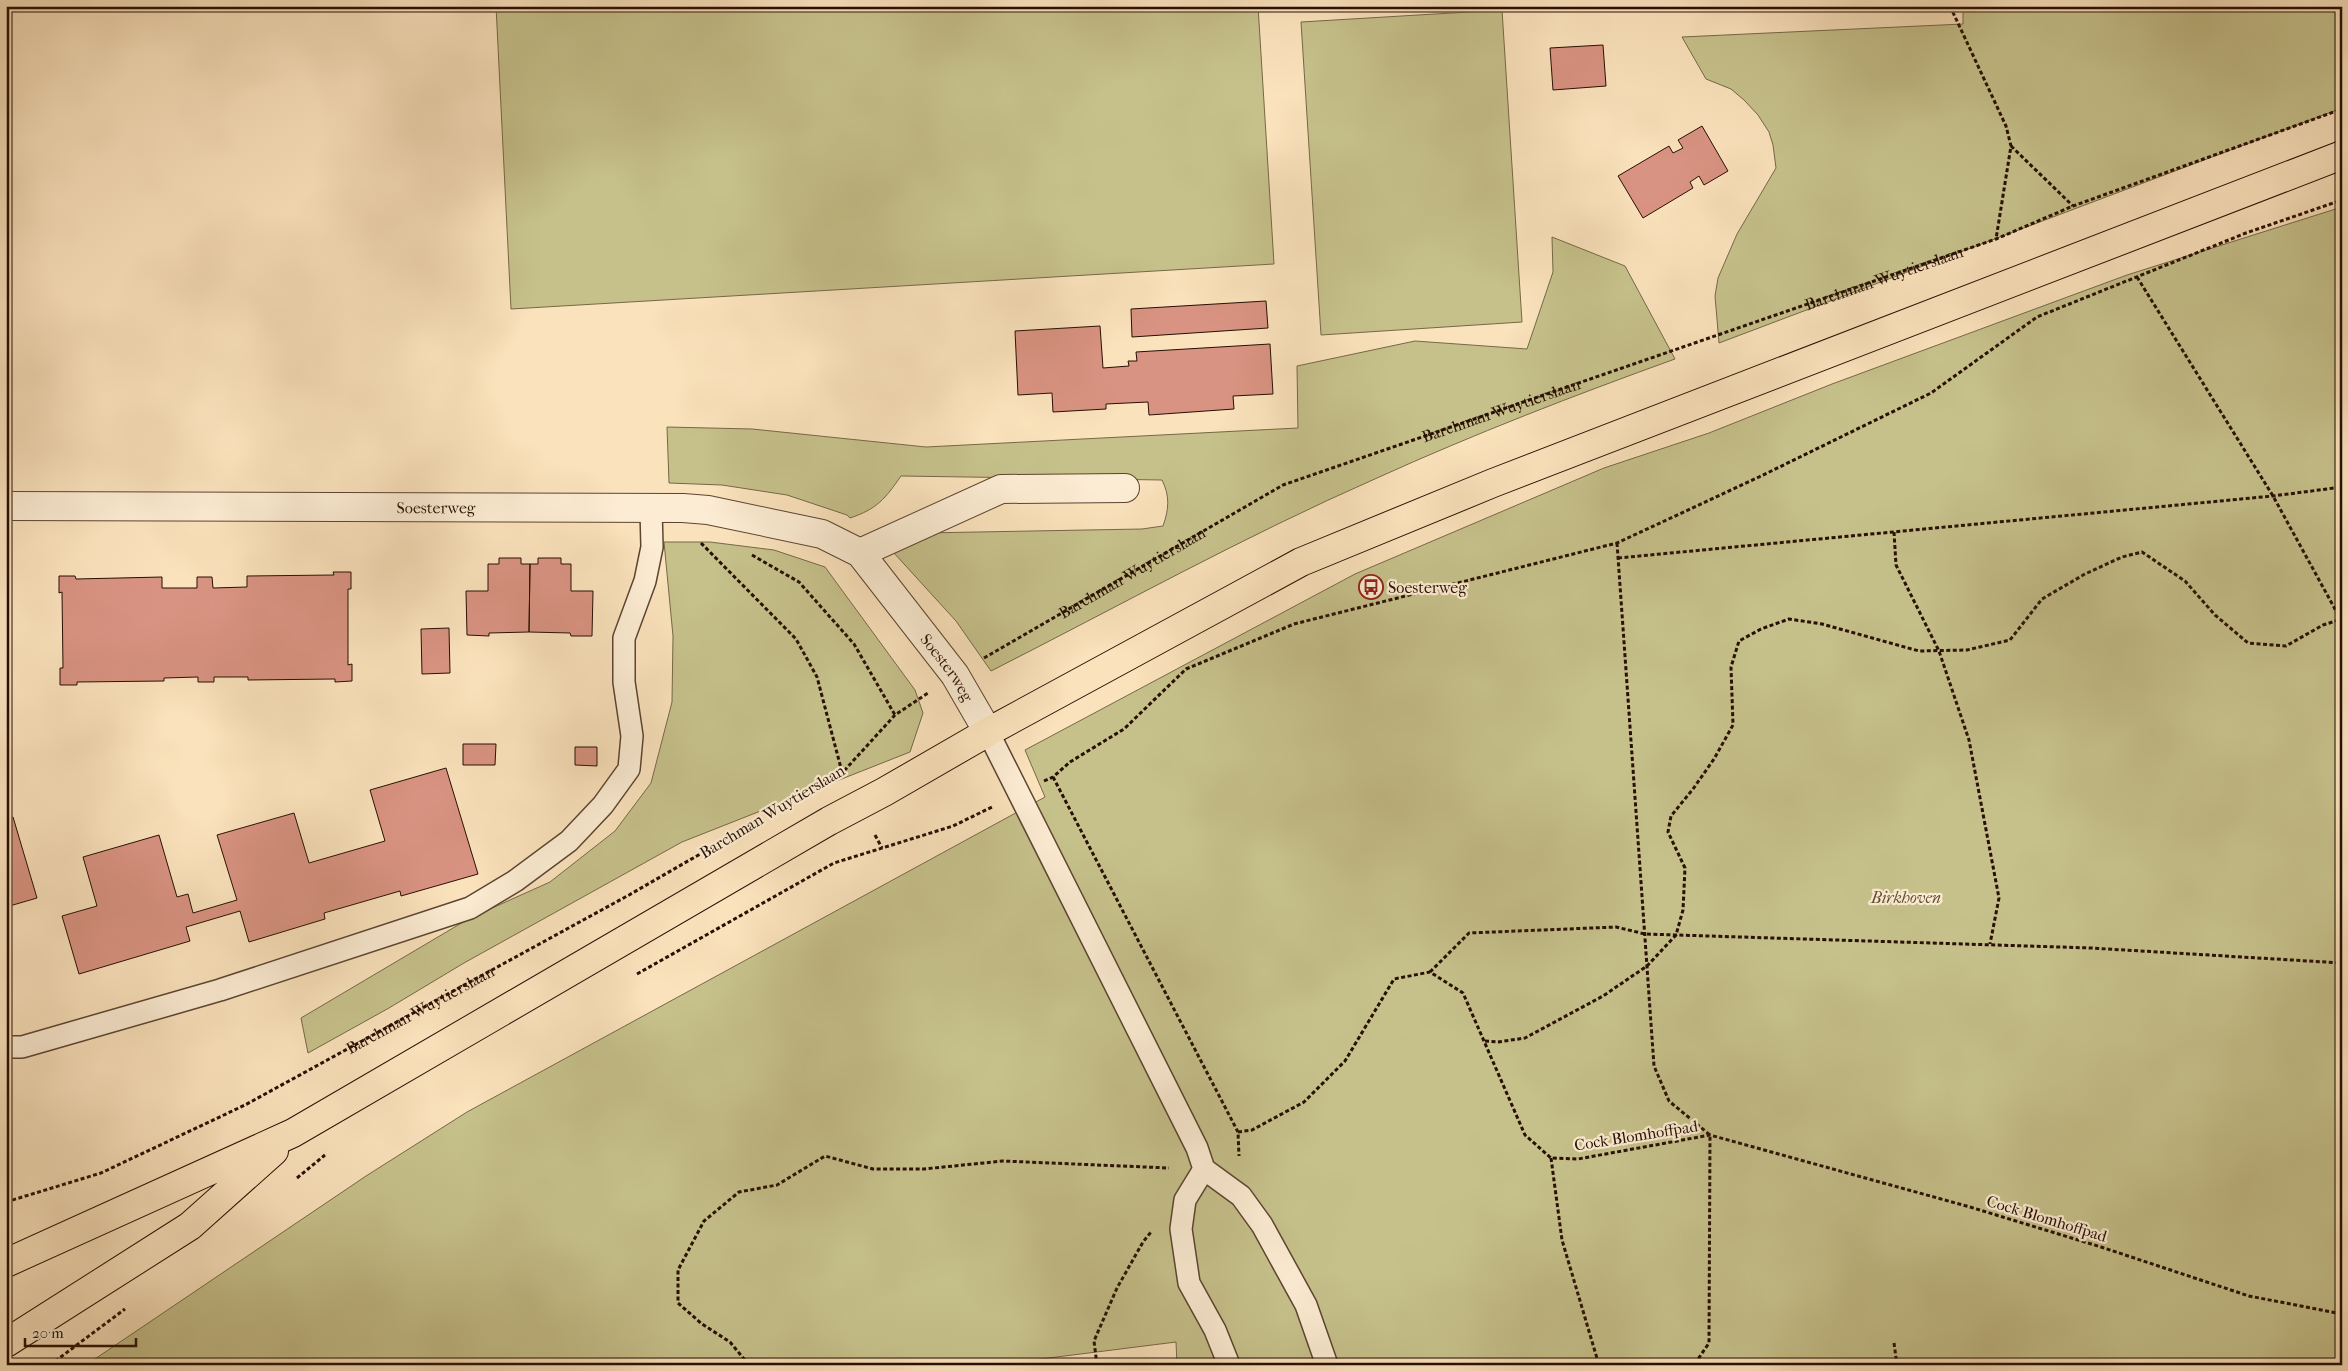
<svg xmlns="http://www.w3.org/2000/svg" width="2348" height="1371" viewBox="0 0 2348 1371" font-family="'IM FELL French Canon',serif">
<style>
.green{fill:#c6c18b;stroke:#766847}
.building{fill:#d99382;stroke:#270f03}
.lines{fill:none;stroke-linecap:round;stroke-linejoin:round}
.lane-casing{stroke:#5c4431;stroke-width:24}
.street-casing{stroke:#5c4431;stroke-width:30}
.primary-casing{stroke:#270f03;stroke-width:30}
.path{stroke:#270f03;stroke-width:3;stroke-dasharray:4 2.5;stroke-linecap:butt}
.lane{stroke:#fcecd3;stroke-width:21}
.street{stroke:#fcecd3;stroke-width:28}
.primary{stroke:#fae2bc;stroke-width:28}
.labels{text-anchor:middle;stroke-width:4.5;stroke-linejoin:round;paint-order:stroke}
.street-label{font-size:16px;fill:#270f03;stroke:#fcecd3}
.poi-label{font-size:16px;fill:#270f03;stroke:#fcecd3;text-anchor:start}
.park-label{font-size:16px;font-style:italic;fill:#5f4d33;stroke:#fcecd3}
</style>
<rect width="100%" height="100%" fill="#fae2bc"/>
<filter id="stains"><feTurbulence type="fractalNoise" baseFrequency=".004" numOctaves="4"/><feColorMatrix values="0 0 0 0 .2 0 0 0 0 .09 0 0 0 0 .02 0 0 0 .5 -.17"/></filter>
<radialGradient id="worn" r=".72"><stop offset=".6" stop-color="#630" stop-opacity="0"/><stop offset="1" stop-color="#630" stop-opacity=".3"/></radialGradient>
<path class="green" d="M496 6H1258L1274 264 511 309Z
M1963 6H2342V108L1719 343 1715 296 1718 278 1737 234 1776 168 1773 145 1769 132 1758 115 1744 100 1731 89 1706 79 1682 37 1963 24Z
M1502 10 1522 322 1321 335 1301 22Z
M2342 207V1365H1177L1176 1342 993 1365H86L366 1176 467 1112 1045 797 1025 750 1355 574 1604 468 1709 433 1832 384 2127 275Z
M1552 237 1625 266 1675 359C1575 395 1474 434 1377 478 1245 536 1119 606 991 671L956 621 894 553 922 533 1142 529 1163 526C1169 509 1170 496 1162 480L901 476C885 499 877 509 850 518L847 515 787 495 722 485 669 483 667 427 752 429 926 447 1298 428 1297 366 1415 341 1527 349 1553 272Z
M664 542H710L774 550 825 567 915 690 923 713 910 752 682 842 464 963 389 1008 308 1053 301 1018 470 918 550 882 615 831 651 783 672 702 673 636Z"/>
<path class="building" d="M1511 6H1593L1512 11Z
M1603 45 1606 86 1553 90 1550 48Z
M1702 126 1728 171 1704 185 1699 176 1690 182 1693 188 1643 218 1618 176 1669 146 1673 153 1683 148 1678 140Z
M1266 301 1268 328 1132 337 1131 309Z
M1100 326 1103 368 1129 366 1128 361H1137L1136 352 1270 344 1273 394 1233 396 1234 409 1149 415 1148 402 1106 404V409L1053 412 1052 393 1018 395 1015 331Z
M499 558H521V564H530L529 632 489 633V636L467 635 466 591H488V564H499Z
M538 558H561V564H571V591H593L592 636H571L570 633 529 632 530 564H538Z
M333 572H351V589H348V665L352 664V681L335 682V679L248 680V677H214V682H198V677L164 678V681L77 682V685H60V668H63L62 592 59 593V576H75L76 579 162 577V588H197V577H212L213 588 247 587V576L334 575Z
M449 628 450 673 422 674 421 629Z
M463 744H496L495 765H463Z
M575 747H597V766L575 765Z
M446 768 478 874 401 896 400 891 324 913 325 919 249 942 240 911 186 927 190 941 79 974 62 916 97 906 83 857 159 835 177 897 188 894 193 913 237 900 217 835 294 813 309 863 385 841 370 790Z
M13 817 37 898 6 907V819Z"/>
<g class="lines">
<defs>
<path id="lane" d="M988 732 1197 1148 1204 1169 1241 1196 1262 1225 1306 1305 1327 1365
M6 1047H22L220 990 470 908 515 881 569 841 603 805 629 769 632 736 624 682V638L645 581 652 547 651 509
M1204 1169 1185 1200 1181 1229 1189 1283 1215 1330 1229 1365"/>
<g id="street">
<path id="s3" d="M6 506 683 508 708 510 822 534 860 553 955 675 988 732"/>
<path d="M860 553 1001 489 1125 488"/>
</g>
<path id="primary" d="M6 1263 293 1133 829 821 884 792 988 732 1301 562 1493 483 2342 155
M6 1343 190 1226 274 1151"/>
</defs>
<use href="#lane" class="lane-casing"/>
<use href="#street" class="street-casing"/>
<use href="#primary" class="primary-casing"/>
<g class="path">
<path d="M1950 6 2006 126 2011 146 1996 239"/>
<path d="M2011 146 2073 206"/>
<path d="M2137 277 2273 496 2341 620"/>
<path d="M1894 532 1896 565 1939 651 1969 740 1999 898 1990 944"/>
<path d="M701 543 796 639 817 677 842 772"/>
<path d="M1617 543 1654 1066 1669 1101 1710 1135 1709 1343 1694 1365"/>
<path d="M752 555 799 582 854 644 895 715"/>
<path d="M1618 558 2273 496 2342 487"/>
<path id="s1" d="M984 658 1283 485 1996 239 2073 206 2342 109"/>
<path d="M1053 777 1238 1132 1239 1156"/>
<path d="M1044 781 1053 777 1070 762 1124 729 1186 669 1294 624 1617 543 1759 477 1931 393 2037 317 2246 233 2342 200"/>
<path d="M822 784 843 772 895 715 928 693"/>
<path d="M875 835 882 848"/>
<path d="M1430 972 1469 933 1616 927 1645 934 2091 948 2342 963"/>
<path d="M637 974 834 863 953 826 992 807"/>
<path d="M1485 1041 1498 1042 1525 1038 1603 996 1647 966 1676 935 1683 910 1685 868 1668 832 1671 816 1693 789 1714 759 1733 725 1731 667 1739 641 1761 629 1789 619 1822 624 1919 651 1967 650 2010 640 2042 599 2085 574 2122 557 2142 552 2185 581 2215 615 2248 643 2286 646 2323 625 2342 619"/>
<path d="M1238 1132 1252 1130 1304 1102 1345 1061 1394 979 1430 972 1463 993 1525 1135 1551 1158 1578 1159 1710 1135 1970 1207 2101 1247 2249 1296 2342 1314"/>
<path d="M1551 1158 1562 1240 1599 1365"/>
<path d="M297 1178 325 1155"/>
<path id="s2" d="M6 1202 101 1173 245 1105 629 895 747 827"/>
<path d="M1894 1343 1897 1365"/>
<path d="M50 1365 125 1309"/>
<path d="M749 1365 730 1342 702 1324 678 1303V1270L704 1221 739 1192 777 1185 825 1156 873 1169H924L1003 1161 1169 1168"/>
<path d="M1097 1365 1094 1341 1117 1288 1143 1242 1151 1232"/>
</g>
<use href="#lane" class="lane"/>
<use href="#street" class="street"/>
<use href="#primary" class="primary"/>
</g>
<defs>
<symbol id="bus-ring" viewBox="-11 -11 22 22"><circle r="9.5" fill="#fcecd3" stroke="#8f2418" stroke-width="1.5"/><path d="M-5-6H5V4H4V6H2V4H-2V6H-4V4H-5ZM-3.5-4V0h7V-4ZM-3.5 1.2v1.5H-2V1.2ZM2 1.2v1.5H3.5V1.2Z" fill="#8f2418"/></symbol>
</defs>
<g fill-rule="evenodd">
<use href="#bus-ring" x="1357" y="573" width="28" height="28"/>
</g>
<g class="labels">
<g class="street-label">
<text dy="6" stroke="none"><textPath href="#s1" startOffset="981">Barchman Wuytierslaan</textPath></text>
<text dy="6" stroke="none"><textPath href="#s1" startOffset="576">Barchman Wuytierslaan</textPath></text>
<text dy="6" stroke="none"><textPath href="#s3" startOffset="430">Soesterweg</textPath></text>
<text dy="6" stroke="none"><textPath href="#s1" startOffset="171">Barchman Wuytierslaan</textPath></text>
<text dy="6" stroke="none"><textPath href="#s3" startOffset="1005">Soesterweg</textPath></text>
<text transform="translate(772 811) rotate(-31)" y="6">Barchman Wuytierslaan</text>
<text dy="6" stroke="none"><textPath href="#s2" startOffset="458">Barchman Wuytierslaan</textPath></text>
<text transform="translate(1636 1135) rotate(-9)" y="6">Cock Blomhoffpad</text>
<text transform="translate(2047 1218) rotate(17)" y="6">Cock Blomhoffpad</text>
</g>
<g class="poi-label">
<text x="1388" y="593">Soesterweg</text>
</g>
<g class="park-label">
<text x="1906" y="903">Birkhoven</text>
</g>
</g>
<rect width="2348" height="1371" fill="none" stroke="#fae2bc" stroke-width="25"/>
<rect x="8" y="8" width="2333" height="1356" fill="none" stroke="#270f03" stroke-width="2.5"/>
<rect x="12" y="12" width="2323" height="1346" fill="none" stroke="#270f03"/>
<path d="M25 1338v8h111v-8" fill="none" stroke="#270f03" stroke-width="2.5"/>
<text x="32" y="1338" font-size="15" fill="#270f03" stroke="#fcecd3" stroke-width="4" paint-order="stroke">20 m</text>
<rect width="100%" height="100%" filter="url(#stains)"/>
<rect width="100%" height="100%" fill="url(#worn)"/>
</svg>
